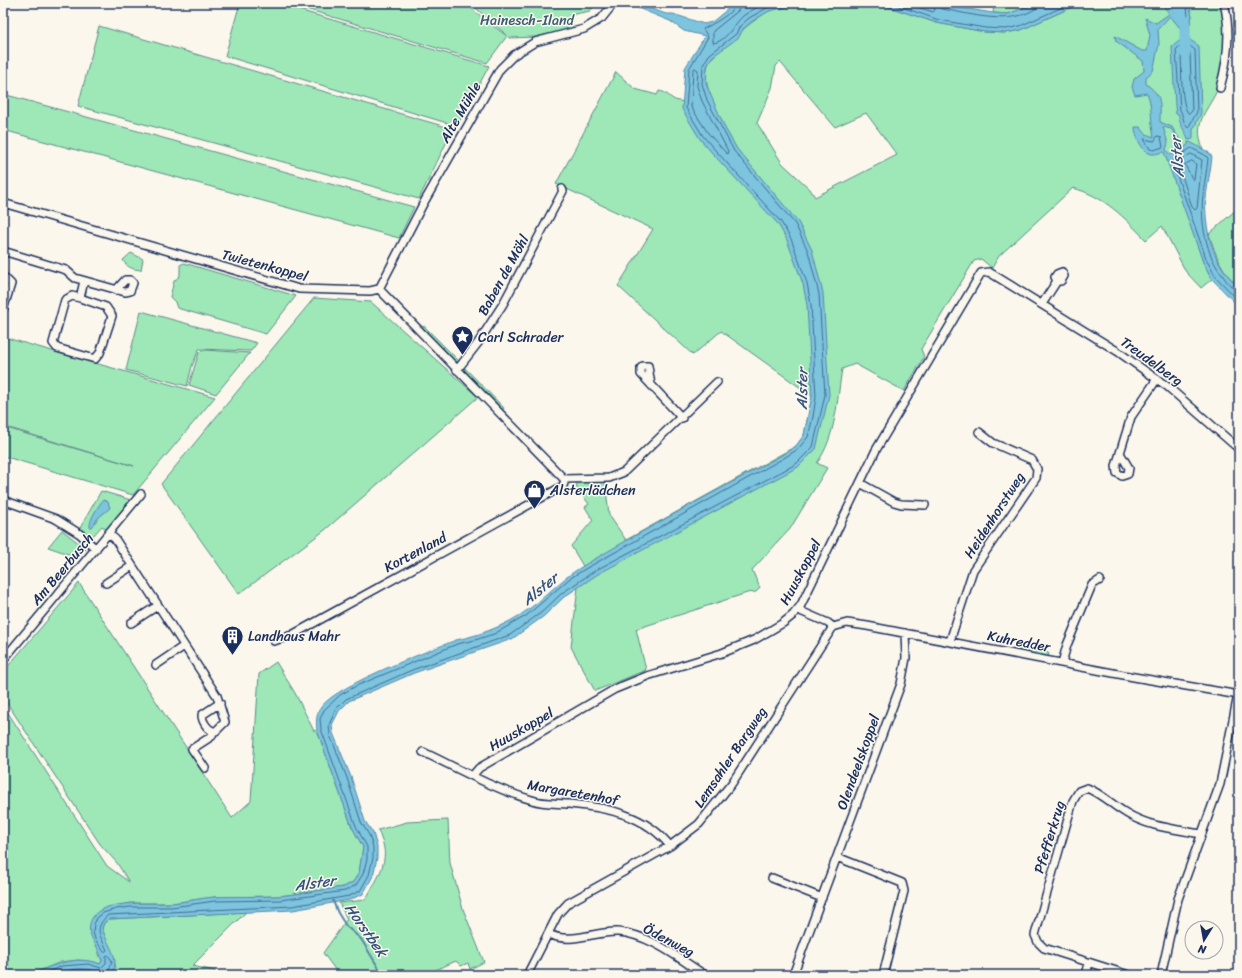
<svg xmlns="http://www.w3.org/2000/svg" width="1242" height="978" viewBox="0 0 1242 978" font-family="Sriracha,sans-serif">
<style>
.green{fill:#9ee7b6;stroke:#5c8b8a;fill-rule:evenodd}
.water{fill:#7dc4de;stroke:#5688ab}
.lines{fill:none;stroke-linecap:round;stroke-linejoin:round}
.shore{stroke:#426b91;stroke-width:1}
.stream{stroke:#5688ab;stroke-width:2}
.river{stroke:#7dc4de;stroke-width:11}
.minor-casing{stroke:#1b2f5e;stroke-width:10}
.minor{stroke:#fbf7ec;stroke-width:7}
.labels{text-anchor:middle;stroke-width:3;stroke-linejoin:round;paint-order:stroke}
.park-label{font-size:14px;fill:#3c5d74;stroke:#fbf7ec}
.street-label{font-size:14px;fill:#1b2f5e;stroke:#fbf7ec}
.poi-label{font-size:14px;fill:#1b2f5e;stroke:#fbf7ec;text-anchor:start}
.water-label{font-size:15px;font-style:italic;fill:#34547e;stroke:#fbf7ec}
</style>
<rect width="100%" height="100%" fill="#fbf7ec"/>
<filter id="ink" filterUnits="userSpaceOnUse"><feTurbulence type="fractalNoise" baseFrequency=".025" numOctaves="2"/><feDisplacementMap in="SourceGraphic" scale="8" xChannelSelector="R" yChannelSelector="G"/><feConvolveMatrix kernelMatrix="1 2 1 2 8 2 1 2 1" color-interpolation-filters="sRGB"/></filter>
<g filter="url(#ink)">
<path class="green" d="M240 3H275L489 66 457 126 225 56Z
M286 3H465L489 23 507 36 487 63Z
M470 3H597L590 11 570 15 573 29 535 37 510 38Z
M805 3H877L937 23 985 32 1006 33 1021 30 1081 3H1161L1181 29 1182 35 1187 34 1192 16 1189 3H1221C1222 9 1225 15 1226 21 1228 37 1225 71 1219 86 1209 111 1192 119 1203 149L1194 145 1179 190 1203 262 1212 279 1201 288 1186 272 1162 226 1146 240C1125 218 1104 196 1073 188L999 256 992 268 981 259 974 261 921 349 924 357 904 391 855 364 842 369C837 400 836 437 817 463L827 468 790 529 752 570 760 588 756 592 747 593 636 629 646 670 595 691 571 647 578 587 583 566 571 546 593 520 585 507 589 504 576 487 578 481H605L609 515 626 540 796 446 804 435 812 396 721 331 693 355 618 286 653 229 556 184 616 72 635 89 657 95 659 91C667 92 669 97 675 100 685 104 700 99 710 98 708 87 704 77 708 65 710 55 758 16 769 11 780 7 793 5 805 3ZM780 62 835 127 866 113 897 155 815 197 810 189 782 163 757 123 772 88 776 66Z
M994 3H1037L1008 14 993 13Z
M99 26 453 129 419 199 78 106Z
M3 94 414 207 399 238 3 130Z
M1239 207V287C1222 272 1216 256 1209 234Z
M131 253 143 259 141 270C133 269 127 268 123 260Z
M184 263 296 296 266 334 177 308 175 302 170 297 174 281 180 276V265Z
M314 298 371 302 478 397 325 530 239 594 161 484Z
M141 311 257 343 251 351 199 349 192 366 187 386 126 370Z
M424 326 460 362H454L421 329Z
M3 337 215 397 133 495 3 456V427L134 466 3 426Z
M205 350 250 353 216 394 189 385 199 352Z
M465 368 504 408 502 411 464 371Z
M101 491 131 500 108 531 102 526 91 538 80 528Z
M62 530 85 548 77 557 48 547Z
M79 583 232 818 251 801 259 674 276 662 295 693 314 731 317 730 352 827 363 847 359 873 353 882 344 887 280 896 215 897 172 903H130L101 909 98 952 102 961 100 964 94 962 78 960 61 962 29 975H3V705L107 866 129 882 117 863 100 844 3 697V672Z
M1015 646 1049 653 1048 657 1014 651Z
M448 820 450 863 463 909 484 962 470 969 468 963 461 966 456 961 431 972V975H339L323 953 347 919 339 903 365 900C374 885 387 866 384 848 383 842 380 836 378 830L407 822Z
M246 912 192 966 215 971V975H111L116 967 102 928 104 923 109 919Z"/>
<path class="water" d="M634 3 666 14H673L704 24 712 22 735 3H805L769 11 751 22 743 29 739 37 712 57 707 66 706 84 725 128 737 149 798 222 812 250 823 293 829 395 816 449 798 467 598 574 564 597 544 616 512 639 414 673 349 701 339 711 332 725 333 733 351 777 365 821 373 833 377 847V858L373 876 363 894 349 900 293 910 109 919 104 923 102 928C107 946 122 957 111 975H29C52 966 76 954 100 964L102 961C100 944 82 935 93 917 98 909 109 906 117 905 135 902 153 904 171 903 186 902 200 898 214 897 235 896 256 897 278 896 300 894 322 890 344 887L353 882 359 873 363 847 352 827 317 730C316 722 316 715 320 709 332 686 429 651 456 640 486 634 514 622 538 602 553 589 566 576 583 566 648 527 715 492 782 455L796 446 804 435 812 396 807 305 803 284 787 240 778 224 713 154 700 139 682 109 685 68 705 36 684 31 670 21 633 6Z
M877 3H931L993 13 1008 14 1037 3H1081L1021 30 1006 33 985 32 937 23Z
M1161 3H1189L1192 16 1187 34 1182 35 1181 29 1170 16 1158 29 1159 44 1153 71 1146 77V84C1163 96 1160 103 1160 122L1172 127 1181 142 1171 129 1163 127 1168 143 1166 150 1170 155 1188 145V142H1190L1208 152 1212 157C1210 176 1204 196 1206 216 1208 243 1218 269 1239 287V307L1212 279 1203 262 1164 152C1161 152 1157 154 1154 154 1143 155 1135 136 1135 127H1140L1146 134 1154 137C1150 122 1153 106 1147 93L1135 95 1132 87 1134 79 1144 71 1143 61 1116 41 1115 36 1142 51H1147L1150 35 1145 18 1156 23 1169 14 1168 11Z
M1183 38H1187L1199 46 1201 113 1193 130V139L1188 140C1186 130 1178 125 1179 114H1176L1175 106 1172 47Z
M103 500 108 502 110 508 98 518 92 527H90C89 520 98 506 103 500Z"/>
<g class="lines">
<path class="shore" d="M736 3C735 13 711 25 703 29L708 37 689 69 686 108 703 136 716 151 781 222 791 239 807 283 811 305 816 397 813 417 808 437 798 449 784 458 585 569 569 579 526 616 494 634 475 640 457 644 356 686 340 695 324 710 320 719 321 729 356 826 367 847V859L363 874 356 885 345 891 280 900 215 901 172 907H130L116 909 103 913 97 918 94 924 93 932 95 939 104 952 107 950C99 934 94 928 108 915L292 906 349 896 360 891 369 875 373 858V847L369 835 361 822 347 778 330 735 329 725 336 709 346 699 412 670 510 635 542 612 562 593 596 570 796 464 813 447 825 395 819 294 808 251 795 224 734 151 707 100 702 84 703 65 709 55 736 34 740 26 749 18 767 8 783 3
M741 3 738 11 713 31V43C726 42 734 24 743 16 750 11 758 7 765 3
M890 3 939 20 985 28 1006 29 1020 26 1072 3
M905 3 933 12 935 10 933 3
M938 3 939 7 942 9C972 14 1011 27 1038 7L1039 3
M1167 3 1183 24 1188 15 1186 3
M1185 42 1195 50 1197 112 1188 128C1182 122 1184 116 1180 110L1176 50Z
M1185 48 1190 52 1192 111 1189 114C1180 106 1182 66 1181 52Z
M695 68 698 70 697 86 702 101 728 151 727 154 708 133 691 107 693 71Z
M1158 136 1161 137 1163 147 1154 150 1150 149 1144 139 1154 141Z
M1191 154 1202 160 1197 208 1195 210 1192 207 1178 163Z
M1192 161 1196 164 1194 179 1193 180 1185 165Z
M1239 290C1232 289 1227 282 1223 276 1206 256 1200 221 1203 195 1204 183 1207 171 1208 158L1205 155 1191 148 1172 161 1207 261 1216 277 1239 301
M40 975 62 966 88 964 101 968 106 963V956L108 955 112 961 108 975
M53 975C67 969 90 965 103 975"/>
<path class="stream" d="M333 901 338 913 346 926 361 939 383 975"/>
<path class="river" d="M1177 3 1185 25V53"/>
<defs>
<path id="minor" d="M1220 88C1228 60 1231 31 1224 3
M3 203 299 289 370 291 379 289 565 480 563 486 292 635 274 641
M3 251 59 268 66 270 75 278 125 292 130 291 133 283 130 280H125L116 290
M3 276 11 284 3 310
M379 289 423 204 500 69 514 55 535 42 584 29 602 18 614 3
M80 298 106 307 112 316 100 353 95 359 57 348 53 343 65 300 72 296 80 298 84 281
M1042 304 1057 281H1061L1064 276 1062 272 1057 274 1055 277 1057 281
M457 370 478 343 503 304 563 191 562 189
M651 385 648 366H643L641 368V374L682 418
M1120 453 1129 468 1128 474 1122 476 1117 473 1116 466 1131 417 1157 379
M564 479 609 478 624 472 717 382
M860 483 894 502 901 504 925 505
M3 500 56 519 80 534 96 549
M109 534 115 539 217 696 225 722 216 731H213L212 736 192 749 205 768
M106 583 132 566
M798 610 828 623 833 627 847 623 867 626 1134 677 1239 695
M131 623 157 606
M950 641 973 570 1036 478 1037 469 1032 460 993 443 979 432
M3 660 141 494
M1062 663 1067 645 1092 585 1100 580
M156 665 184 646
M213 731C207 729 202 721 202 715L220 703
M423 752C459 769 494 789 532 800 543 804 557 803 569 804 606 807 646 815 670 846
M473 775 479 768 615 689 647 676 722 653 754 640 783 623 793 615 801 605 876 450 981 273 989 272 1117 351 1168 387 1239 449
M837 857 902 883 904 891 883 975
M772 878 822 898
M549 934C570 945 595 931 618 932 649 934 680 959 705 975
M527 975 558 914 568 903 670 846 699 824 732 783 833 627
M793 975 901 684 906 658 905 633
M1086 975 1089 963
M1129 975 1044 948 1038 942 1035 935 1073 801 1079 791 1087 788C1102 794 1112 805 1126 813 1148 827 1176 829 1201 834
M1161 975 1178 899 1220 784 1238 695"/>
</defs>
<use href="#minor" class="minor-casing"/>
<use href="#minor" class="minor"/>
</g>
</g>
<defs>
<symbol id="sight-pin" viewBox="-11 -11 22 30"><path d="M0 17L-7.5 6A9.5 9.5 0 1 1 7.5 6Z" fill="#1b2f5e" stroke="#fbf7ec"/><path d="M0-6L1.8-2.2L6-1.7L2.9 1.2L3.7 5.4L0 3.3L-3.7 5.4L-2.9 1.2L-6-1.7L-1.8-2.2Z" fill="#fff"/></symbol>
<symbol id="shop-pin" viewBox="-11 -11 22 30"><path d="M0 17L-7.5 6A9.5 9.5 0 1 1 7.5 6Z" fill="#1b2f5e" stroke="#fbf7ec"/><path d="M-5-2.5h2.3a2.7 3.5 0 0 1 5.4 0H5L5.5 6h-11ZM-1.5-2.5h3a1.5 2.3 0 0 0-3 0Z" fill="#fff"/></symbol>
<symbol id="building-pin" viewBox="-11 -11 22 30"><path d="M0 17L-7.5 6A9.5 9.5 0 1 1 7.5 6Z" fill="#1b2f5e" stroke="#fbf7ec"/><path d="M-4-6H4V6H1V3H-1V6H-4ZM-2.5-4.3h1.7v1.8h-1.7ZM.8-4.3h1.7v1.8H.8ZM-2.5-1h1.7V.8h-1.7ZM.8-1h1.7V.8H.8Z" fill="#fff"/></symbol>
</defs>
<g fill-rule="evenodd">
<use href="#sight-pin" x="450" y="324" width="25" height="34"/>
<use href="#shop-pin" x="522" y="478" width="25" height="34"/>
<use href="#building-pin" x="220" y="624" width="25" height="34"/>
</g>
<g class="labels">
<g class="park-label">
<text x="527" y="25">Hainesch-Iland</text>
</g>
<g class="street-label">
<text transform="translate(460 112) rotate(-60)" y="5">Alte Mühle</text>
<text transform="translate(265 265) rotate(15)" y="5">Twietenkoppel</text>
<text transform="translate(503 275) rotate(-61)" y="5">Baben de Möhl</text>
<text transform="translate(1152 361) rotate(36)" y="5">Treudelberg</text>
<text transform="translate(994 515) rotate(-57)" y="5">Heidenhorstweg</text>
<text transform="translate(415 552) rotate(-28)" y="5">Kortenland</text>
<text transform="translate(62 569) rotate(-50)" y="5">Am Beerbusch</text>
<text transform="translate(800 572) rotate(-62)" y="5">Huuskoppel</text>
<text transform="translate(1019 641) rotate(11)" y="5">Kuhredder</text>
<text transform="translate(521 729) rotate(-30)" y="5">Huuskoppel</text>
<text transform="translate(730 757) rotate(-56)" y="5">Lemsahler Bargweg</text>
<text transform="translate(858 762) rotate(-70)" y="5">Olendeelskoppel</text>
<text transform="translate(573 792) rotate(10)" y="5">Margaretenhof</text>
<text transform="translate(1049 837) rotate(-73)" y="5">Pfefferkrug</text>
<text transform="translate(669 940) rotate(28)" y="5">Ödenweg</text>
</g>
<g class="poi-label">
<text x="478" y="342">Carl Schrader</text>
<text x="550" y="495">Alsterlädchen</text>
<text x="248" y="641">Landhaus Mahr</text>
</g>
<g class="water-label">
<text transform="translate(1177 157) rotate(-95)" y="5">Alster</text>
<text transform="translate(802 389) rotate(-89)" y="5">Alster</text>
<text transform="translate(540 589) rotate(-39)" y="5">Alster</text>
<text transform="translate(315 883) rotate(-8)" y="5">Alster</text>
<text transform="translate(366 930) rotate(55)" y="5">Horstbek</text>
</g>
</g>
<rect width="1242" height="978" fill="none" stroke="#fbf7ec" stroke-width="16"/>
<rect x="8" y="8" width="1226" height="962" fill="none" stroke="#1b2f5e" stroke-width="1.5" filter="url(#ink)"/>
<g transform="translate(1204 940) rotate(191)"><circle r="19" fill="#fbf7ec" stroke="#a1a7b3"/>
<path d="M0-3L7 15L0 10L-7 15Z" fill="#1b2f5e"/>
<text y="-6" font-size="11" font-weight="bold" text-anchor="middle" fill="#1b2f5e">N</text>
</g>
</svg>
